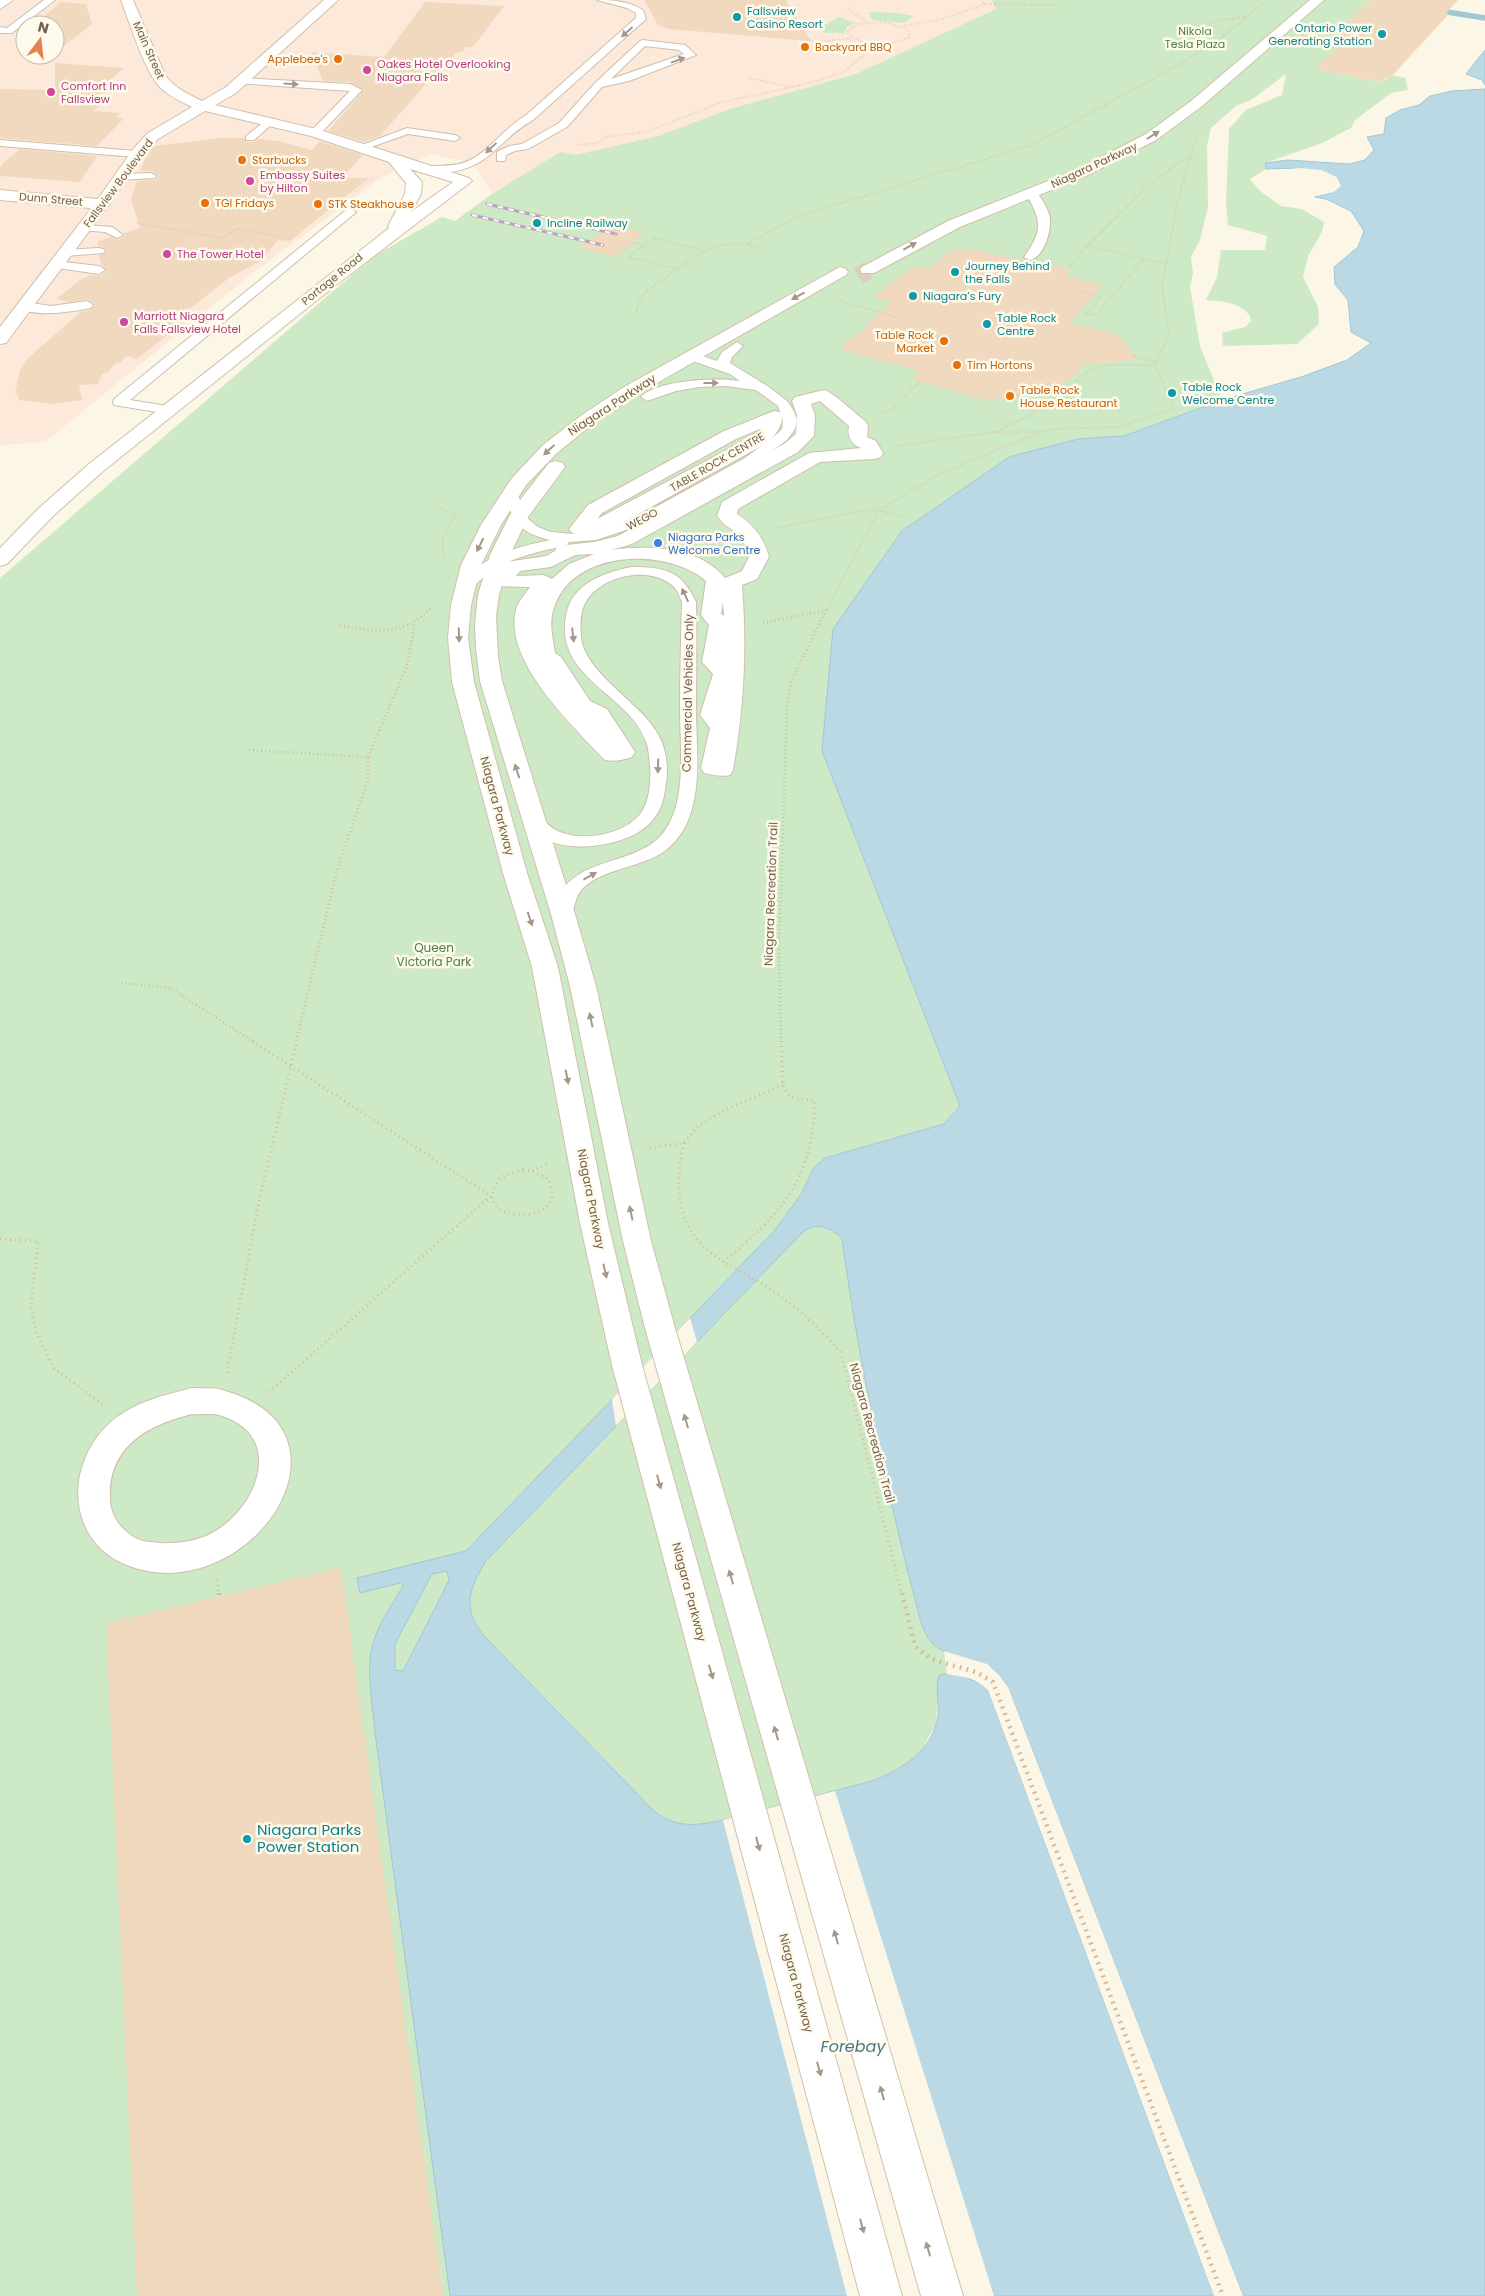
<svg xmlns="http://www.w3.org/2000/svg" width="1485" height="2296" viewBox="0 0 1485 2296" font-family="Poppins,sans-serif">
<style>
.commercial{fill:#fce9da;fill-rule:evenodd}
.green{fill:#cee9c5}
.water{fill:#bbd9e5;stroke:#a1c7d6;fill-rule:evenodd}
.pier{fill:#fcf6e6}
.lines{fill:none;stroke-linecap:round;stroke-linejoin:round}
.stream{stroke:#a1c7d6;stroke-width:5.5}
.building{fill:#f0d9be}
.secondary-tunnel{stroke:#dad0bf;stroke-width:18;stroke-dasharray:18 9;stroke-linecap:butt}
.lane-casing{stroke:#cdbfac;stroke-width:2}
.street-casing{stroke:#cdbfac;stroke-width:2}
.secondary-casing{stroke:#d0c0aa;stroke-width:2}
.path-far3{stroke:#d5bca1;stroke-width:2;stroke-dasharray:0.5 2;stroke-linecap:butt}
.path-far2{stroke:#d5bca1;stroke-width:2.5;stroke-dasharray:1 3;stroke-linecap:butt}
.path-far1{stroke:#d5bca1;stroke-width:3;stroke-dasharray:1 4;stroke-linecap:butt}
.path{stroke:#d5bca1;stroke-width:4.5;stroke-dasharray:2 5;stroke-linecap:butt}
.lane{fill:#fff;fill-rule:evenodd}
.street{fill:#fff;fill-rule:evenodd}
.secondary{fill:#fff;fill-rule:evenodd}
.rail-casing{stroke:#baa4c5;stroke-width:3}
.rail{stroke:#fefaec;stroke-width:2;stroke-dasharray:5.5;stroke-linecap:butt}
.oneway{fill:#a5978a}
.culture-dot{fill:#0f9aa8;stroke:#fefaec;stroke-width:2}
.food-dot{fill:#e8710a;stroke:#fefaec;stroke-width:2}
.hotel-dot{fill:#d1479c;stroke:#fefaec;stroke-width:2}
.shop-dot{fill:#3f7fe0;stroke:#fefaec;stroke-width:2}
.labels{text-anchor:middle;stroke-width:5;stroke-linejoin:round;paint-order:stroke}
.far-culture-label{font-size:11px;fill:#0d838f;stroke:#fefaec;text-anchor:start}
.far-park-label{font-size:11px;fill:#507f46;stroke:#fefaec}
.far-food-label{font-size:11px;fill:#c56008;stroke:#fefaec;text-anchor:start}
.far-street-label{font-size:11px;fill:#745f4b;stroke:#fefaec}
.far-hotel-label{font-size:11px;fill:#b23c85;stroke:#fefaec;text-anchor:start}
.far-shop-label{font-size:11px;fill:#366cbe;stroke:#fefaec;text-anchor:start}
.street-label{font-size:12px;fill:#745f4b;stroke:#fefaec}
.park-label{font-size:12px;fill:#507f46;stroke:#fefaec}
.near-culture-label{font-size:15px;fill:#0d838f;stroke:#fefaec;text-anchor:start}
.near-water-label{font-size:16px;font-style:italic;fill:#49798e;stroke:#fefaec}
</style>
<rect width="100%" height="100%" fill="#fcf6e6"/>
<path class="commercial" d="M0 0H1077L959 72 584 157 560 152 492 194 473 163 431 154 382 177 249 276 45 442 0 445ZM25 25H55V55H25Z"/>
<path class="green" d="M992 0H1371L1364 7 1375 9 1328 43 1339 46 1316 69 1382 82 1392 75 1405 78 1408 90 1391 93 1355 120 1351 128 1322 143 1265 163 1266 169 1250 179 1260 191 1281 206 1302 209 1324 222 1322 232 1308 256 1303 277 1318 307 1319 324 1297 344 1223 346 1222 333 1245 327 1251 321 1250 316C1240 302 1222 301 1206 300L1217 277 1221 250H1265L1267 236 1228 225 1226 203 1229 129 1246 110 1282 95 1286 74 1251 100 1236 106 1211 128 1207 146 1208 207 1200 240 1191 257 1193 274 1190 287 1200 346 1222 400 1124 436 1078 439 950 1077 960 1106 944 1124 825 1158 796 1204 808 1229C822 1223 831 1229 842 1237L865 1382 915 1601C921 1623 924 1638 944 1651L947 1674 939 1675 936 1724 924 1746 908 1764 872 1781 705 1824C684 1827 667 1823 651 1808L485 1637 476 1626 469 1606 443 1590 403 1671H395L454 2296H0V578L374 256 442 217 455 221 492 194 560 152 576 155 658 136 730 109 856 74 996 9Z
M869 12 896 13 914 16 904 23 872 20Z
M839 17 856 23 847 27 844 33H823L822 26Z"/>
<path class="water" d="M1485 50V85L1482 80 1466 74Z
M1485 89V2296H1243L1008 1687C985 1649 957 1666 932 1643 927 1638 924 1629 921 1623 888 1496 859 1367 842 1238 829 1227 817 1222 803 1232L486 1561C468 1590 462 1610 485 1637L651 1808C673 1829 696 1826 723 1820L872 1781C902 1769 933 1751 938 1715 939 1702 935 1688 939 1675 957 1671 974 1679 988 1690L1214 2296H450L375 1732C373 1710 366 1668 372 1647 377 1625 392 1605 403 1586L400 1583 360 1593 357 1578 466 1551 775 1230 802 1193 813 1169 825 1158 944 1124 960 1106 822 751 833 629 902 531 1009 457 1078 439 1124 436 1222 400 1301 377 1347 360 1371 343 1351 332 1348 300 1335 284 1334 267 1358 247 1364 231 1351 211 1326 199 1315 197 1334 192 1341 186 1337 177C1313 167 1291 168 1266 169L1265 163 1288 160 1349 164 1365 160 1374 150 1367 137 1384 134 1386 118 1400 110 1419 105 1430 96 1452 91ZM447 1571 449 1580 403 1671 395 1670V1645L398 1638 432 1574Z"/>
<path class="pier" d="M1300 168 1321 170 1337 177 1341 186 1334 192 1312 197 1333 190 1338 185 1335 179 1320 173 1300 170 1264 171Z
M690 1318 697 1342 616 1426 612 1399Z
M944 1651 987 1664 999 1675 1008 1687 1243 2296H1240L1006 1688 998 1676 986 1666 945 1653Z
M947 1671 975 1677 990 1690 1217 2296H1214L988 1690 974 1679 947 1674Z
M835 1791 994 2296H847L723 1820Z"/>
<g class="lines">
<path class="stream" d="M1447 12 1485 18"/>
</g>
<path class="building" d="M644 0H786L811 41 668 29 658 25Z
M1371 0H1458L1446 13 1449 14 1390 78 1386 77 1382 82 1315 69 1339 46 1327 43Z
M61 2 86 4 92 24 55 53V25H33Z
M425 2 504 6 473 47H466L462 52H457L451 59H448L380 136 364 142 328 131 364 90 350 82 323 81 311 52 384 57Z
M55 63 124 68 102 87H105L100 90 104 91 100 94 104 95 99 99H103L99 102 103 103 93 111 121 113 116 117 124 118 97 146 0 138V89L55 90Z
M221 138H244L246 142H254L258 139 278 141 312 150 320 141 363 155 342 178H369L290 241 278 240 259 262 229 278 178 318 186 320 137 359 126 356 120 363 115 364 107 373 102 374 98 384 79 385 82 400 52 404 19 400 18 395 15 394 20 370 27 359 81 312 91 310 95 305 87 299 69 302 56 299 80 280 90 275 100 276 107 271 101 265 99 255 104 254 107 251 103 247 98 246V241L111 237 118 240 125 236 124 233 140 228 131 199 137 181 155 180 158 177 152 171H140L147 154 154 146Z
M20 149 97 156 80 182 0 176V167L4 162Z
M611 225 644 233 617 257 580 248Z
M968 249 1070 269 1065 276 1103 285 1070 323 1118 334 1137 359 1084 365 1070 380 1067 379 1058 388 1038 395 1019 396 1013 402 996 398 993 402 911 379 920 371 840 350 892 302 874 298 902 274H904L913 266 929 269 948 252Z
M341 1568 443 2296H137L106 1623Z"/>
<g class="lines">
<path class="secondary-tunnel" d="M858 276 868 270"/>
<defs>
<path id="lane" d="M44 0H55L12 33H0V27L7 28Z
M597 0C614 0 628 1 643 10L646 19 533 120C500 138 490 168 449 172 441 173 431 174 422 172V168C437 164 453 168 468 161 490 151 504 128 525 116L636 18V13L627 8Z
M643 40 685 45 696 55 629 81 602 87 567 127 528 149 515 151 506 155 505 161H497V152L509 146 522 144 559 123 595 83 640 41ZM645 46 679 50 684 54 611 79Z
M242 78 350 84 362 90 319 135 315 136 310 133 311 131 350 91 238 83 237 81Z
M268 119 273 122 272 124 254 140H246V136Z
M407 128 455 135 460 138 455 141 408 134 363 150H355L354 148Z
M0 140 136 151 141 154 136 157 0 146Z
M151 173 156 176 155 178 120 180 115 177 120 174Z
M1032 190C1039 191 1050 212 1050 219 1051 232 1044 257 1030 260L1024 257C1044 229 1041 222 1026 193Z
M350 209 356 212 354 214 130 400 174 407 176 410 174 413 169 414 114 405 113 402 114 399 346 210Z
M85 225 112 227 123 235 117 238 105 232 81 230 79 228 81 226Z
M99 248 103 249 105 251 103 253 65 256 59 253 65 250Z
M55 261 99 266 105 270 99 274 51 267 49 265 51 263Z
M87 301 93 305 91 308C75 311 30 319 18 306L24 302 51 306Z
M737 342 743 346 732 357 730 363 769 387 787 401 794 411 797 420 795 429 787 440 754 464 644 524 596 540 569 542 567 545C527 555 500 558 470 590H460L458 587C479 557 516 547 550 540 518 532 513 522 504 492L506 489H516L526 517 538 527 551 532 574 534 596 531 613 527 654 508 745 458 777 434 782 429 783 420 778 406 756 390 725 386 699 387 676 391 647 401 641 397C655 380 719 377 740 381L730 374 687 359 685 356 691 352 717 361 722 352Z
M631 567C665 567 681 570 696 602 697 638 696 673 696 709 696 753 707 818 666 850 642 868 606 867 583 888 574 897 576 908 569 918L563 920 557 918 554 914C556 908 556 901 559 896 580 854 641 867 666 829 687 798 680 745 680 709 680 673 681 638 682 602 680 598 678 592 675 588 653 565 604 574 587 600 580 610 580 624 581 636 581 647 589 659 595 667 634 714 681 725 663 800 655 832 621 843 592 846 574 848 547 845 534 832 530 827 527 821 524 816L526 812H538C544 821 550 828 560 832 584 842 629 834 643 810 650 798 651 778 650 765 649 758 649 749 646 742 631 695 554 678 566 616 571 584 603 573 631 567Z"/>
<path id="street" d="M102 199 107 201 110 204 107 207 6 343 0 344V327L97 201Z
M824 390C833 392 856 414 865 421L868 425 867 437 876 441 883 453 881 457 874 459 820 462 738 509 737 514C754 525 764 538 769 557L757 579 742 585C747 647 744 708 733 770L730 775C721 777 713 775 704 773L701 768 710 728 700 715 713 674 702 662 709 625 701 615 706 581C665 546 569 550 553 611 549 625 553 639 555 653L561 657 590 701 607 709 635 752 632 757C622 760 615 762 605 760 574 727 503 661 516 610 518 602 525 594 530 587L493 586 490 582 507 562 546 556 555 551 557 546 594 542 618 536 784 444 796 434 797 415 792 401 795 397ZM820 401 849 426C847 437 851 444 861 448L809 453 722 502 717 516C730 534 742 527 749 557L742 571 725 578C699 546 648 545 611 550L632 544 798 452 814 436 815 415 811 404ZM594 554 569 564 552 579 544 575 516 576 520 571 551 567 575 555ZM723 602 724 616 721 614Z
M774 411 780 412 783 416C781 429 774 438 763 445L615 527 579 535 572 533 569 529 588 505 724 431ZM762 428 751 437 597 519 602 513 736 439Z
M192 1388C202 1389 213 1387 222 1390 371 1430 249 1610 129 1566 65 1542 64 1463 112 1421 135 1402 164 1395 192 1388ZM192 1414C200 1415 210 1413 219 1415 289 1435 256 1514 206 1536 191 1542 176 1544 161 1543 153 1542 142 1542 135 1538 120 1529 110 1515 110 1498 108 1446 148 1425 192 1414Z"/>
<path id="secondary" d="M0 0H13L0 9Z
M121 0H133L165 75C174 88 188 94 202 101L226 87 324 0H338L236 93 215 105 320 130 469 178 472 181 336 285 102 472 53 516 7 564 0 566V548L39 508 89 464 389 228 388 226 405 194 406 183 389 162 311 136 205 111 158 139 144 154 107 207 102 209 0 200V190L98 199 134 148 148 133 192 107C182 102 171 97 162 89 146 76 129 21 121 0ZM410 169 453 182 411 212 421 194 422 182Z
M1310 0H1324L1201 107 1156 140 1088 175 960 227 874 273H862L860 270 862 267 948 221 1078 169 1146 134 1191 101Z
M840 267 846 269 848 272 846 275 636 395 594 423 557 453 526 485 501 525 481 565 471 605 468 638 474 682 527 873 558 967 608 1223 642 1365 902 2296H860L612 1365 580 1223 532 967 503 873 452 682 448 638 451 605 461 565 481 525 512 478 543 445 582 415 624 387Z
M556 461 563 463 565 467 528 517 510 555 499 595 496 616 498 657 502 681 575 914 596 986 651 1241 675 1328 963 2296H921L645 1328 623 1241 570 986 551 914 480 681 476 648 475 624 478 595 490 555 509 517 523 496 549 463Z"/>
</defs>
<use href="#lane" class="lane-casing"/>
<use href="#street" class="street-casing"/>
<use href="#secondary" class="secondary-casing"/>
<path class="path-far3" d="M984 4 1058 5
M848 8 866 22
M886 22 908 30 909 37C889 47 866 48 848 34V31L858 24Z
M904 26 943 19 984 4 982 0
M1200 29 1212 32 1205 34 1196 32Z
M1205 29 1217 20 1246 17
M1199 34 1187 37 1184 42 1199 52
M810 40 816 42 851 38
M748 78 791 87
M577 145 598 143 605 137 646 132 722 102 802 85 842 73 877 44
M356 191 375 176
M136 223 223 238 236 229 282 237
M632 242 644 245
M747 244 790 221 815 211 1032 145 1185 61 1223 37 1267 0
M702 250 654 238 628 257 677 269C708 246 724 239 763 248
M1166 264 1087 246 1152 182 1190 155
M1069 267 1087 246
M1078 291 1101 297 1086 313 1096 315 1144 259
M840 301 896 317
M638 305 644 293 677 269
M636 312 638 306
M1133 356 1156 362
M883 413 891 410 920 382
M996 432 1039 410 1090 370 1108 365H1155
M898 446 994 432H1039
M433 506 456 514 442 540 444 556
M777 528 859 511 879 510 902 517
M429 609 431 607
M827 609 879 510 938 475 1040 432 1054 429 1117 427 1174 408 1155 365 1169 335 1162 286 1178 200 1197 134"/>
<path class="path-far2" d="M763 623 826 610
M340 625C375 633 404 636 431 608
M249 750 368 757V779L337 870 296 1042
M368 757 407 666 415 622
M121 983 170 988 254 1042
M781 1042 779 949 787 704 791 682 827 608"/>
<path class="path-far1" d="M252 1041 491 1196 269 1392
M781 1041 783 1085 790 1097 815 1101C813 1179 781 1215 723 1262 769 1285 808 1313 841 1353L902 1594
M684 1143C676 1175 675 1212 697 1239 704 1248 714 1255 723 1262
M650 1148 684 1143 699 1125 727 1109 783 1085
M523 1170 532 1171 548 1179C549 1183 552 1190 552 1194 551 1217 513 1219 499 1209 496 1207 494 1202 492 1199 495 1179 503 1174 523 1170Z
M532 1171 550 1163
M0 1239 38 1241 31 1306 36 1333 54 1368 103 1405
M227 1373 260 1196 297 1041
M217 1580 219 1594"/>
<path class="path" d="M219 1593V1597
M902 1593 915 1646 931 1659 976 1672 993 1682 1223 2296"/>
<use href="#lane" class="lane"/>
<use href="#street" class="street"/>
<use href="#secondary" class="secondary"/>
<defs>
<path id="rail" d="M487 204 616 234
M472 215 603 245"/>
</defs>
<use href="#rail" class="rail-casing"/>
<use href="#rail" class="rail"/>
</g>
<defs><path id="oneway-solid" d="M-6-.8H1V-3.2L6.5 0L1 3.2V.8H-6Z" transform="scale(1.25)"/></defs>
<g class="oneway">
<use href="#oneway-solid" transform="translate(627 32) rotate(138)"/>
<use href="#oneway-solid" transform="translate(678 60) rotate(-20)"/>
<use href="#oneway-solid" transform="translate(291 84) rotate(3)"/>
<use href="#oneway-solid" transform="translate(1153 135) rotate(-32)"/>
<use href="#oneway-solid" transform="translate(491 148) rotate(137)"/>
<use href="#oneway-solid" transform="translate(910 246) rotate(-28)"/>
<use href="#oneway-solid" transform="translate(798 296) rotate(151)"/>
<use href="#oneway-solid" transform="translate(711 383)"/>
<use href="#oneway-solid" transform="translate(549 450) rotate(137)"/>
<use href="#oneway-solid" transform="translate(480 545) rotate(116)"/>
<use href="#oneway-solid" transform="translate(685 595) rotate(-115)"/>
<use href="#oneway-solid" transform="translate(459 635) rotate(88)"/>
<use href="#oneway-solid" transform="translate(573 635) rotate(83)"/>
<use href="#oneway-solid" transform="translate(658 766) rotate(92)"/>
<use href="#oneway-solid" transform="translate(517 771) rotate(-108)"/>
<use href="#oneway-solid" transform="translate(590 876) rotate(-29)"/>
<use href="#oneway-solid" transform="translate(530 919) rotate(72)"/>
<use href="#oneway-solid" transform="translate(591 1020) rotate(-102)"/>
<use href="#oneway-solid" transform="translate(567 1077) rotate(79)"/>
<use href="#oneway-solid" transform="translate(631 1213) rotate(-102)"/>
<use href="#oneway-solid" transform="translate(605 1271) rotate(77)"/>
<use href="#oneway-solid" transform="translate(686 1421) rotate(-106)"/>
<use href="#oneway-solid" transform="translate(659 1482) rotate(75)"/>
<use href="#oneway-solid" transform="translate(731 1577) rotate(-106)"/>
<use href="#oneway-solid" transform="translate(711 1672) rotate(74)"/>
<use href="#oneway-solid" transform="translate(776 1733) rotate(-106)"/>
<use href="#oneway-solid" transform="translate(758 1844) rotate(75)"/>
<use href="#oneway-solid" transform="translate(836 1937) rotate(-106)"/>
<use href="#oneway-solid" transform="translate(819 2069) rotate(75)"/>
<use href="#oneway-solid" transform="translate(882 2093) rotate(-106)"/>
<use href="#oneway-solid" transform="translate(862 2226) rotate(75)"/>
<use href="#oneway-solid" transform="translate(928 2249) rotate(-106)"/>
</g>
<g class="culture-dot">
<circle cx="737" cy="17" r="5"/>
<circle cx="1382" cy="34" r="5"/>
<circle cx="537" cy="223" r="5"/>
<circle cx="955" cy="272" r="5"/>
<circle cx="913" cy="296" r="5"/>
<circle cx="987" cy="324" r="5"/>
<circle cx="1172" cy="393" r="5"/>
<circle cx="247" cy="1839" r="5"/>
</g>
<g class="food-dot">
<circle cx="805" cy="47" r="5"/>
<circle cx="338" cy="59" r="5"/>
<circle cx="242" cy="160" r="5"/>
<circle cx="205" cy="203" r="5"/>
<circle cx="318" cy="204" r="5"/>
<circle cx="944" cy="341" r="5"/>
<circle cx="957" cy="365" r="5"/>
<circle cx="1010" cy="396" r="5"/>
</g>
<g class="hotel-dot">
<circle cx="367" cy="70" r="5"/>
<circle cx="51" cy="92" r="5"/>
<circle cx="250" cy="181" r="5"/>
<circle cx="167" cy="254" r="5"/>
<circle cx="124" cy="322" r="5"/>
</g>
<circle class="shop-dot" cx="658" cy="543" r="5"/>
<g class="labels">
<g class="far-culture-label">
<text x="747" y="15">Fallsview<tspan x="747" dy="13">Casino Resort</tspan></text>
<text x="1372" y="32" text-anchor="end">Ontario Power<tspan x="1372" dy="13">Generating Station</tspan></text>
<text x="547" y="227">Incline Railway</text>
<text x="965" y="270">Journey Behind<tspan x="965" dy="13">the Falls</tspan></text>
<text x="923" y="300">Niagara’s Fury</text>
<text x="997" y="322">Table Rock<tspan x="997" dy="13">Centre</tspan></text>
<text x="1182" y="391">Table Rock<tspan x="1182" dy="13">Welcome Centre</tspan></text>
</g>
<g class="far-park-label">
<text x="1195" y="35">Nikola<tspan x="1195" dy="13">Tesla Plaza</tspan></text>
</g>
<g class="far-food-label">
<text x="815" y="51">Backyard BBQ</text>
<text x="328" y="63" text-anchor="end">Applebee's</text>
<text x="252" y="164">Starbucks</text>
<text x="215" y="207">TGI Fridays</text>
<text x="328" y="208">STK Steakhouse</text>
<text x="934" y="339" text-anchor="end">Table Rock<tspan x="934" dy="13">Market</tspan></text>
<text x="967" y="369">Tim Hortons</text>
<text x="1020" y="394">Table Rock<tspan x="1020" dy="13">House Restaurant</tspan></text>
</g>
<g class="far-street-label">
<text transform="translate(149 50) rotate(66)" y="4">Main Street</text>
<text transform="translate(1094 165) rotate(-25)" y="4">Niagara Parkway</text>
<text transform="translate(118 183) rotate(-53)" y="4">Fallsview Boulevard</text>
<text transform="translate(51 199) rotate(5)" y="4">Dunn Street</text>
<text transform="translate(332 279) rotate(-39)" y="4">Portage Road</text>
<text transform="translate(717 462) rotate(-30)" y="4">TABLE ROCK CENTRE</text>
<text transform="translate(642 519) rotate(-28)" y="4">WEGO</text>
</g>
<g class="far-hotel-label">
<text x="377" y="68">Oakes Hotel Overlooking<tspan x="377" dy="13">Niagara Falls</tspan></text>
<text x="61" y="90">Comfort Inn<tspan x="61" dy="13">Fallsview</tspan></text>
<text x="260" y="179">Embassy Suites<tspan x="260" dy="13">by Hilton</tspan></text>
<text x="177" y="258">The Tower Hotel</text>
<text x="134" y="320">Marriott Niagara<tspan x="134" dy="13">Falls Fallsview Hotel</tspan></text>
</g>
<g class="far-shop-label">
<text x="668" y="541">Niagara Parks<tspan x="668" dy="13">Welcome Centre</tspan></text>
</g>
<g class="street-label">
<text transform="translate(612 405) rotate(-33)" y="4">Niagara Parkway</text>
<text transform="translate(688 693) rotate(-89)" y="4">Commercial Vehicles Only</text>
<text transform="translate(497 806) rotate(75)" y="4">Niagara Parkway</text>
<text transform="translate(771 894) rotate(-88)" y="4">Niagara Recreation Trail</text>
<text transform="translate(591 1199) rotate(79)" y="4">Niagara Parkway</text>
<text transform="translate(872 1433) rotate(75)" y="4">Niagara Recreation Trail</text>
<text transform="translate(689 1592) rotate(75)" y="4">Niagara Parkway</text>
<text transform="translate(796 1983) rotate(75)" y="4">Niagara Parkway</text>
</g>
<g class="park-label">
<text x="434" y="952">Queen<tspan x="434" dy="14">Victoria Park</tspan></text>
</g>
<g class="near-culture-label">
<text x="257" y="1835">Niagara Parks<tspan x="257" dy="17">Power Station</tspan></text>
</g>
<g class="near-water-label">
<text x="853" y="2052">Forebay</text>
</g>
</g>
<g transform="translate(40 40) rotate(15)"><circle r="24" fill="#fefaec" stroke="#c7bcac"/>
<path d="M0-4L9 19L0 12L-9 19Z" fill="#e2834f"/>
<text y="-8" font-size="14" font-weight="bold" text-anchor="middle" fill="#745f4b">N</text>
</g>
</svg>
